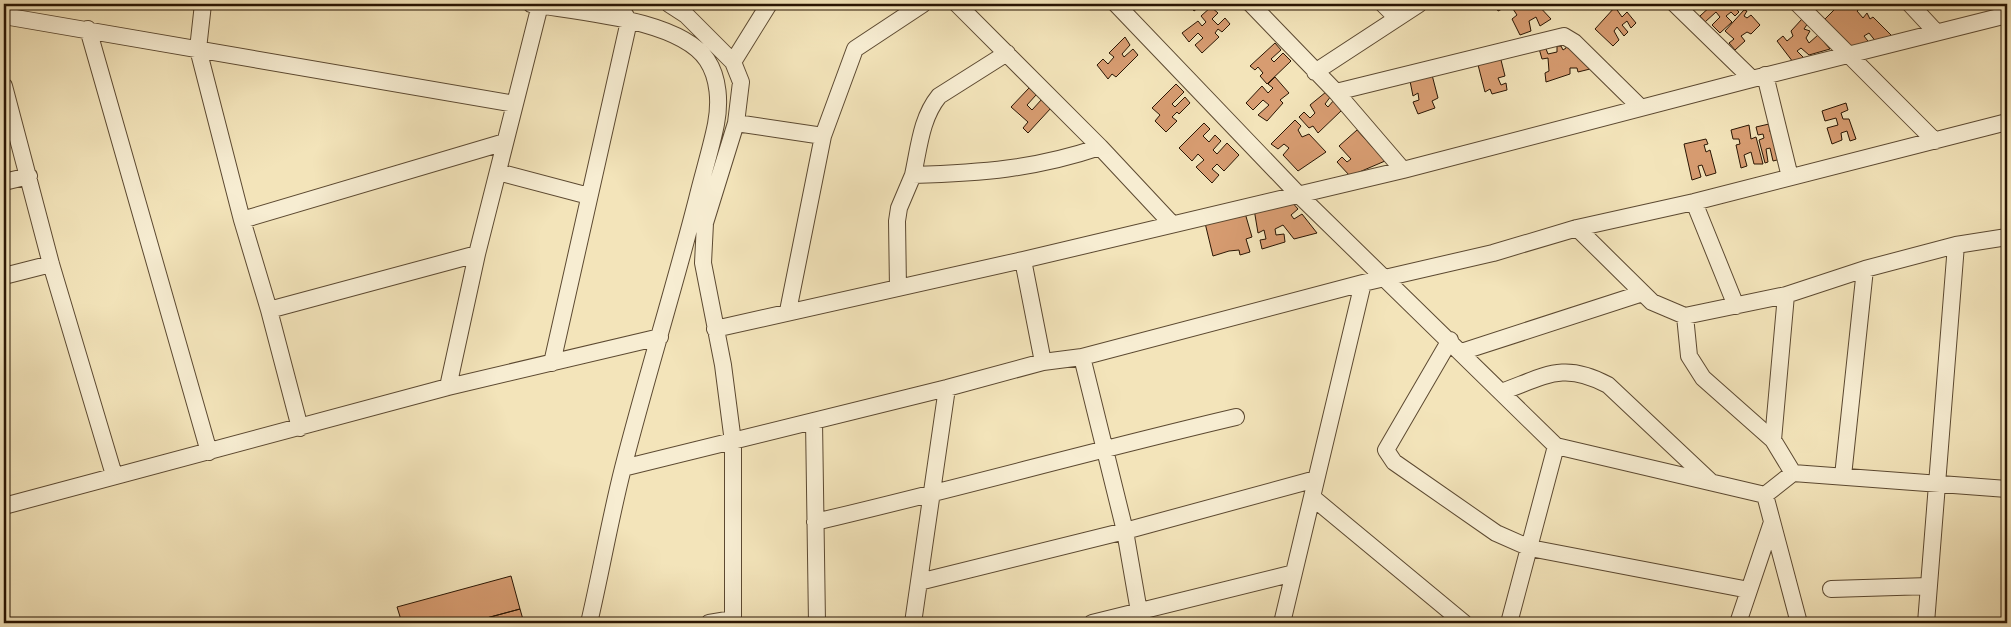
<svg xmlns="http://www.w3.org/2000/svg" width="2011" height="627" viewBox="0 0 2011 627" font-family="Vollkorn,serif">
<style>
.building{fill:#d79c71;stroke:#291503}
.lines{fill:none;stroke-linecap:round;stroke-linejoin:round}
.street-casing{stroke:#5c4931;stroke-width:18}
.street{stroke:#f7edd2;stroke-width:16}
</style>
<rect width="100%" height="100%" fill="#f3e4ba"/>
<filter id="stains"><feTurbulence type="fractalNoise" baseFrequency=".004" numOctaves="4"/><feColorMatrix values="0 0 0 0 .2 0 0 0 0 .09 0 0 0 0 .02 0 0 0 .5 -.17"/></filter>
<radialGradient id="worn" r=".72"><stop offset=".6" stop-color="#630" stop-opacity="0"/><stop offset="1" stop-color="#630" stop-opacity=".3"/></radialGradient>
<path class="building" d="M1189 4H1212L1207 8 1203 4 1194 11Z
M1486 4H1502L1504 8 1498 11 1496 7 1490 9Z
M1514 4H1537L1551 19 1540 26 1536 17 1529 21 1531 31 1520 35 1512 19 1517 15 1511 6Z
M1713 4H1738L1734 7 1739 12 1735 16 1731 12 1726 16 1732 22 1720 33 1712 25 1720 17 1716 12 1705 22 1700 16Z
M1840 4 1845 6 1848 4H1865L1857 11 1863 18 1867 13 1870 19 1873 17 1894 38 1877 43 1869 33 1864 36 1871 45 1855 50 1825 19Z
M1211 7 1218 13 1212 19 1218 25 1225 18 1230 24 1222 32 1218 29 1215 33 1219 37 1202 53 1195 45 1203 38 1198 33 1189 42 1182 33 1198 21 1202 26 1206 22 1201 16Z
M1615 7 1622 17 1627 12 1636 23 1631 28 1627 21 1622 25 1628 32 1624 36 1617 27 1614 31 1619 40 1613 46 1595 29Z
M1744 10 1747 11 1744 16 1747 18 1751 15 1760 25 1751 34 1747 32 1741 36 1745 41 1735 50 1729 43 1734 39 1725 31Z
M1802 19 1808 23 1804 29 1810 31 1806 38 1809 43 1818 35 1830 49 1809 55 1801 48 1797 51 1804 58 1793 62 1777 41 1783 36 1787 41 1793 36 1791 31Z
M1125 37 1130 45 1122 54 1124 57 1133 49 1138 55 1116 77 1112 74 1108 79 1097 65 1103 59 1108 64 1114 57 1109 53Z
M1567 41 1594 68 1578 72 1577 68H1570V74L1546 82 1545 73 1549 71 1548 58 1542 59 1538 45 1544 44 1548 54 1557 52V46H1561L1563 50 1566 48Z
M1275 43 1281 50 1271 59 1274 62 1283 53 1291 61 1267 84 1260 76 1263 73 1258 67 1255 70 1250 66Z
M1500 56 1505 76 1498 78 1501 85 1506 83 1507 90 1492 94 1490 89 1485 92 1477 61Z
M1431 71 1438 98 1432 101 1435 108 1418 114 1413 102 1419 100 1418 93 1413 96 1409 76Z
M1275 77 1289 93 1280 100 1283 103 1267 121 1258 115 1269 105 1263 100 1253 110 1246 103 1262 86 1268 93 1273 88 1268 84Z
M1176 84 1184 92 1172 104 1175 107 1185 97 1190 103 1179 114 1177 112 1172 117 1177 121 1166 132 1155 121 1160 115 1152 108Z
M1029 88 1036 95 1027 105 1032 110 1042 99 1051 108 1028 133 1023 128 1028 122 1011 107Z
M1326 92 1331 96 1325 104 1328 107 1334 100 1342 110 1318 133 1313 126 1309 128 1299 117 1304 112 1310 118 1315 113 1310 105Z
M1846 103 1848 110 1841 113 1843 119H1849L1856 139 1850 141 1847 131 1841 133 1842 140 1832 144 1827 128 1838 125 1836 118 1825 121 1822 111Z
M1295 120 1301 126 1298 130 1302 137 1309 134 1326 152 1298 171 1283 155 1289 148 1284 144 1278 149 1271 144Z
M1204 123 1210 129 1203 136 1209 142 1215 135 1221 141 1213 150 1217 154 1227 143 1239 155 1224 171 1217 164 1212 169 1219 175 1212 183 1196 167 1204 160 1198 154 1192 161 1179 148Z
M1769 124 1770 132 1779 131 1785 158 1773 161 1770 148 1766 149 1768 162 1765 163 1759 140 1764 138 1763 134 1758 135 1756 127Z
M1749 125 1751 139 1756 137 1763 164H1754L1751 152 1744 155 1747 166 1741 168 1736 145 1740 144 1739 139H1733L1731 130Z
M1357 130 1385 161 1350 176 1337 162 1342 157 1347 162 1351 159 1339 146Z
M1706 139 1708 144 1704 145 1706 152 1710 150 1716 173 1706 176 1702 165 1698 166 1701 177 1692 180 1684 144Z
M1291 201 1298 209 1291 215 1294 219 1302 214 1317 233 1294 239 1283 225 1275 229 1276 235 1284 234 1285 242 1262 249 1260 240 1266 239 1264 230 1258 233 1254 209Z
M1245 213 1252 237 1246 239 1250 252 1240 255 1239 250 1229 251 1213 256 1205 223Z
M511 576 520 609 468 623H402L397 607Z
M520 609 524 623H468Z"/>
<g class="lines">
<defs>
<path id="street" d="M203 4 198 49 242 220 269 310 300 428
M531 4C577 12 680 19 707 60 719 78 720 103 716 124 711 149 703 174 697 199 674 289 646 378 623 468 610 519 601 572 589 623
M669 4 686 15 733 62 741 82 736 123 705 223 703 263 723 365 733 442V623
M957 4 1100 147 1172 224
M1116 4 1297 193 1556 446 1765 495
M1251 4 1336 92 1403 170
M1383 4 1397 18
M1675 4 1752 79
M1798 4 1935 141
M1910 4 1936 32
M4 16 515 104
M88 29 209 452
M733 62 769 4
M1315 72 1419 4
M1765 75 1790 177
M4 86 51 264 114 475
M1336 92 1564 36 1574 42 1640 107
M736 123 823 136 855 49 923 4
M498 172 589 196
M913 175C919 148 921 118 939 96L1007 53
M4 182 29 176
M1694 202 1736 306
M242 220 505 142
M1577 228 1652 302 1685 316 1786 295 1865 269 1956 245 2007 237
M1023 260 1043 362
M4 276 51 264
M898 288 897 221 899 208 913 175C981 173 1035 169 1100 147
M269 310 477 254
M788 311 823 136
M1685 316 1689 356 1703 378 1773 440 1793 473
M715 329 1023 260 1403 170 1752 79 2007 15
M1450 340 1386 450 1394 462 1496 533 1530 548 1749 590
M1461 352 1643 293
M1082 357 1125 531 1141 623
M552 363 629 21 618 4
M448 387 477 254 540 5
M1501 392C1546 376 1563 361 1608 385L1710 481
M814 421 817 623
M1773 440 1786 295
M623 468 947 388 1043 362 1082 357 1363 283 1493 253 1577 228 1694 202 2007 122
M1843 476 1865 269
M1765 495 1793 473 2007 489
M1765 495 1799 623
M1312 497 1464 623
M4 506 448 387 660 337
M815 522C956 489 1095 450 1236 417
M919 582 1125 531 1316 479
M1831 589 1929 586
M709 623 733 619
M913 623 947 388
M1092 623 1294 573
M1282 623 1363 283
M1509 623 1556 446
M1738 623 1772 522
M1926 623 1956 245"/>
</defs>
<use href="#street" class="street-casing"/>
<use href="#street" class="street"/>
</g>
<rect width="2011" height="627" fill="none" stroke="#f3e4ba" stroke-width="20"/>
<rect x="5" y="5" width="2001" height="617" fill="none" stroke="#291503" stroke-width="2.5"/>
<rect x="10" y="10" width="1991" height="607" fill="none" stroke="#291503"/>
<rect width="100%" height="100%" filter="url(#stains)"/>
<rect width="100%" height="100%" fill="url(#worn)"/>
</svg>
